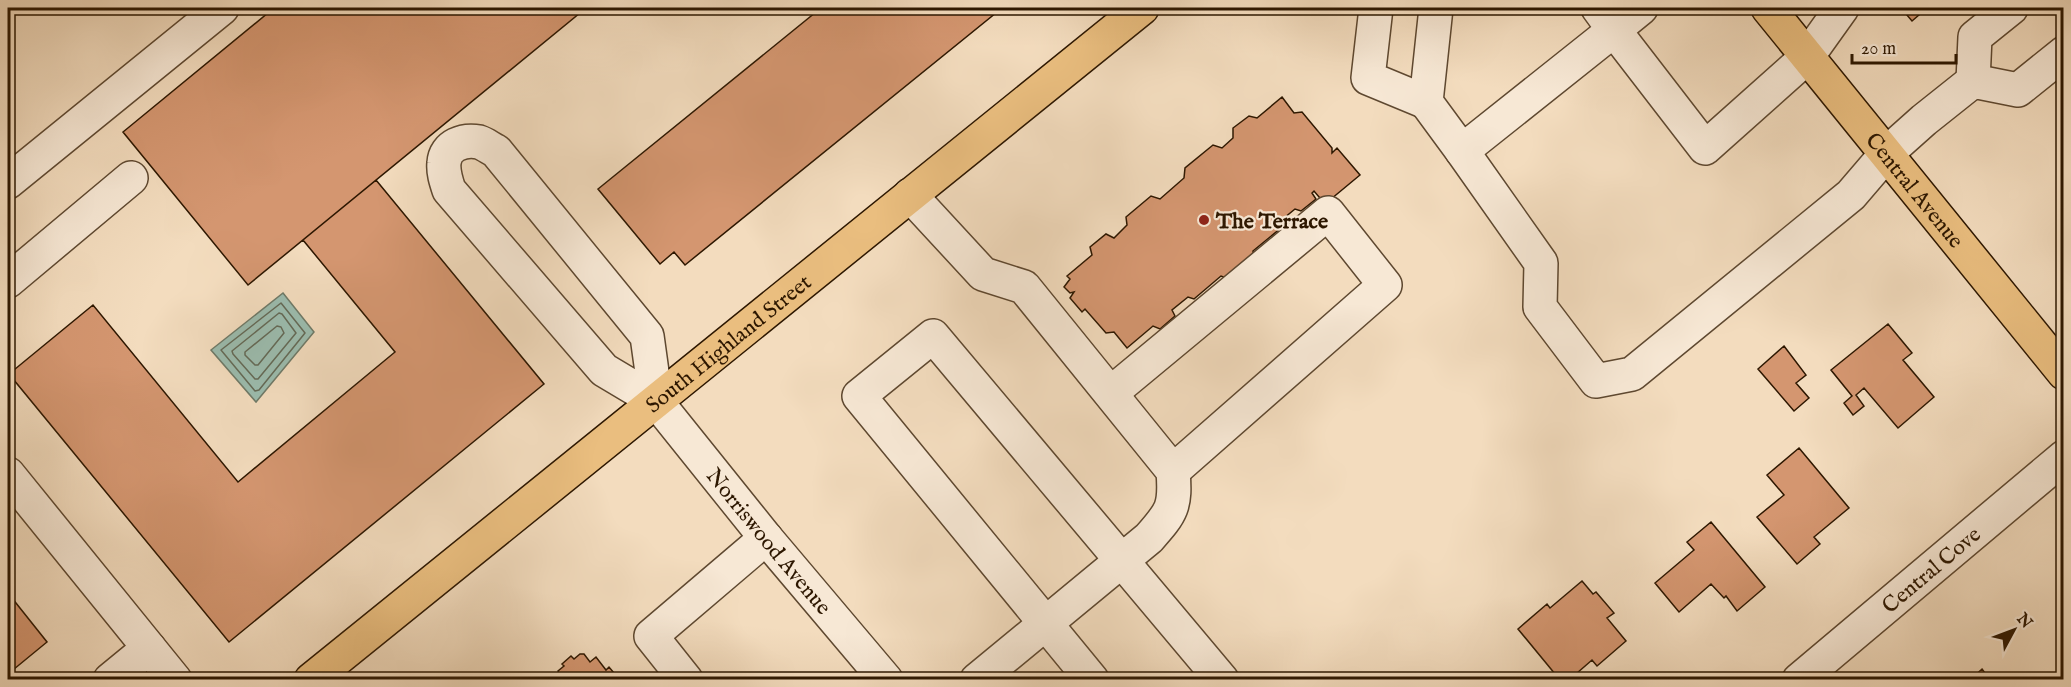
<svg xmlns="http://www.w3.org/2000/svg" width="2071" height="687" viewBox="0 0 2071 687" font-family="'IM FELL English',serif">
<style>
.water{fill:#9bbcae;stroke:#6f7a68;stroke-width:1.5}
.lines{fill:none;stroke-linecap:round;stroke-linejoin:round}
.shore{stroke:#646a57;stroke-width:1.5}
.building{fill:#d49670;stroke:#2d1700;stroke-width:1.5}
.minor-casing{stroke:#5e4830;stroke-width:36}
.major-casing{stroke:#2d1700;stroke-width:36}
.minor{stroke:#f7e8d5;stroke-width:33}
.major{stroke:#eabe7f;stroke-width:33}
.poi-dot{fill:#8f2418;stroke:#f7e8d5;stroke-width:2}
.labels{text-anchor:middle;stroke-width:4.5;stroke-linejoin:round;paint-order:stroke}
.street-label{font-size:22px;fill:#2d1700;stroke:#f7e8d5}
.poi-label{font-size:22px;font-weight:bold;fill:#2d1700;stroke:#f7e8d5;text-anchor:start}
</style>
<rect width="100%" height="100%" fill="#f3dcbe"/>
<filter id="stains"><feTurbulence type="fractalNoise" baseFrequency=".00333" numOctaves="4"/><feColorMatrix values="0 0 0 0 .2 0 0 0 0 .09 0 0 0 0 .02 0 0 0 .5 -.17"/></filter>
<radialGradient id="worn" r=".72"><stop offset=".6" stop-color="#630" stop-opacity="0"/><stop offset="1" stop-color="#630" stop-opacity=".3"/></radialGradient>
<path class="water" d="M283 293 314 332 256 402 211 350Z"/>
<g class="lines">
<path class="shore" d="M281 303 305 333 259 390 255 391 221 350Z
M279 313 282 314 296 333 258 379H255L233 354 232 351Z
M277 326 281 327 284 333 258 365H255L245 355V352Z"/>
</g>
<path class="building" d="M274 8H586L248 285 123 132Z
M821 8H1002L685 265 674 252 660 264 598 189Z
M1901 8H1927L1912 21Z
M1282 97 1294 113 1302 112 1332 148V153L1337 148 1360 175 1325 204 1314 191 1312 193 1316 199 1301 211 1295 209 1278 223 1281 228 1253 251 1254 258 1229 279 1221 276 1194 299 1188 297 1172 310 1175 316 1160 329 1153 326 1127 348 1114 332 1106 333 1085 309 1082 312 1070 298 1074 292 1070 293 1064 287 1070 279 1067 276 1092 255 1090 247 1106 234 1114 238 1127 225 1126 217 1151 196 1160 199 1184 178 1185 168 1213 145 1222 148 1233 138V128L1249 116 1257 118Z
M376 180 544 384 229 642 9 374 93 305 238 482 395 352 303 240Z
M1888 324 1912 353 1903 360 1934 397 1898 428 1864 388 1856 395 1864 406 1853 415 1844 403 1852 396 1831 370Z
M1784 346 1806 375 1796 383 1809 398 1794 411 1758 369Z
M1799 448 1849 508 1814 537 1820 544 1797 564 1757 517 1784 495 1767 475Z
M1711 522 1765 587 1737 611 1726 596 1724 598 1711 584 1679 612 1655 583 1694 550 1687 542Z
M1582 581 1593 594 1596 592 1614 613 1607 618 1626 641 1597 666 1592 660 1569 680H1560L1518 629 1547 604 1550 608Z
M8 593 47 642 8 674Z
M580 654H584L590 662 596 657 606 670 609 667 614 673 611 676 614 680H561L558 671 564 666 562 664 571 656 574 659Z
M1982 669 1990 680H1970Z"/>
<g class="lines">
<defs>
<g id="minor">
<path d="M1376 8 1368 78 1426 102"/>
<path d="M1436 8 1426 102 1462 151 1614 30 1705 148 1807 57 1842 8"/>
<path d="M1598 8 1614 30 1641 8"/>
<path d="M1973 81 1975 37 2011 8"/>
<path d="M1462 151 1541 263 1540 307 1596 381 1632 374 1851 195 1887 153 1924 120 1973 81 2018 90 2064 53"/>
<path d="M8 182 222 8"/>
<path d="M910 195 983 274 1024 287 1173 471C1176 507 1172 512 1149 538L977 680"/>
<path d="M8 281 131 178"/>
<path d="M1111 393 1328 213 1385 285 1173 471"/>
<path id="s1" d="M656 401 647 336 496 151C490 148 485 144 479 142 464 139 445 145 444 163 443 172 446 181 449 190L604 370 656 401 766 538 886 680"/>
<path d="M8 474 175 680"/>
<path d="M110 680 149 648"/>
<path d="M686 680 651 636 766 538"/>
<path d="M1092 680 859 396 933 336 1222 680"/>
<path id="s2" d="M1799 680 2064 457"/>
</g>
<g id="major">
<path id="s3" d="M1768 8 2064 373"/>
<path id="s4" d="M311 680 1142 8"/>
</g>
</defs>
<use href="#minor" class="minor-casing"/>
<use href="#major" class="major-casing"/>
<use href="#minor" class="minor"/>
<use href="#major" class="major"/>
</g>
<circle class="poi-dot" cx="1204" cy="220" r="6"/>
<g class="labels">
<g class="street-label">
<text dy="8" stroke="none"><textPath href="#s3" startOffset="234">Central Avenue</textPath></text>
<text dy="8" stroke="none"><textPath href="#s4" startOffset="536">South Highland Street</textPath></text>
<text dy="8" stroke="none"><textPath href="#s1" startOffset="876">Norriswood Avenue</textPath></text>
<text dy="8" stroke="none"><textPath href="#s2" startOffset="172">Central Cove</textPath></text>
</g>
<g class="poi-label">
<text x="1216" y="228">The Terrace</text>
</g>
</g>
<rect width="2071" height="687" fill="none" stroke="#f3dcbe" stroke-width="30"/>
<rect x="9" y="9" width="2053" height="669" fill="none" stroke="#2d1700" stroke-width="3"/>
<rect x="15" y="15" width="2041" height="657" fill="none" stroke="#2d1700" stroke-width="1.5"/>
<g transform="translate(2014 630) rotate(49)" stroke="#f7e8d5" stroke-width="4.5" paint-order="stroke">
<path d="M0-4.5L10 22L0 15L-10 22Z" fill="#2d1700"/>
<text y="-9" font-size="16" font-weight="bold" text-anchor="middle" fill="#2d1700">N</text>
</g>
<path d="M1852 54v9h104v-9" fill="none" stroke="#2d1700" stroke-width="3"/>
<text x="1861" y="54" font-size="18" fill="#2d1700" stroke="#f7e8d5" stroke-width="4.5" paint-order="stroke">20 m</text>
<rect width="100%" height="100%" filter="url(#stains)"/>
<rect width="100%" height="100%" fill="url(#worn)"/>
</svg>
